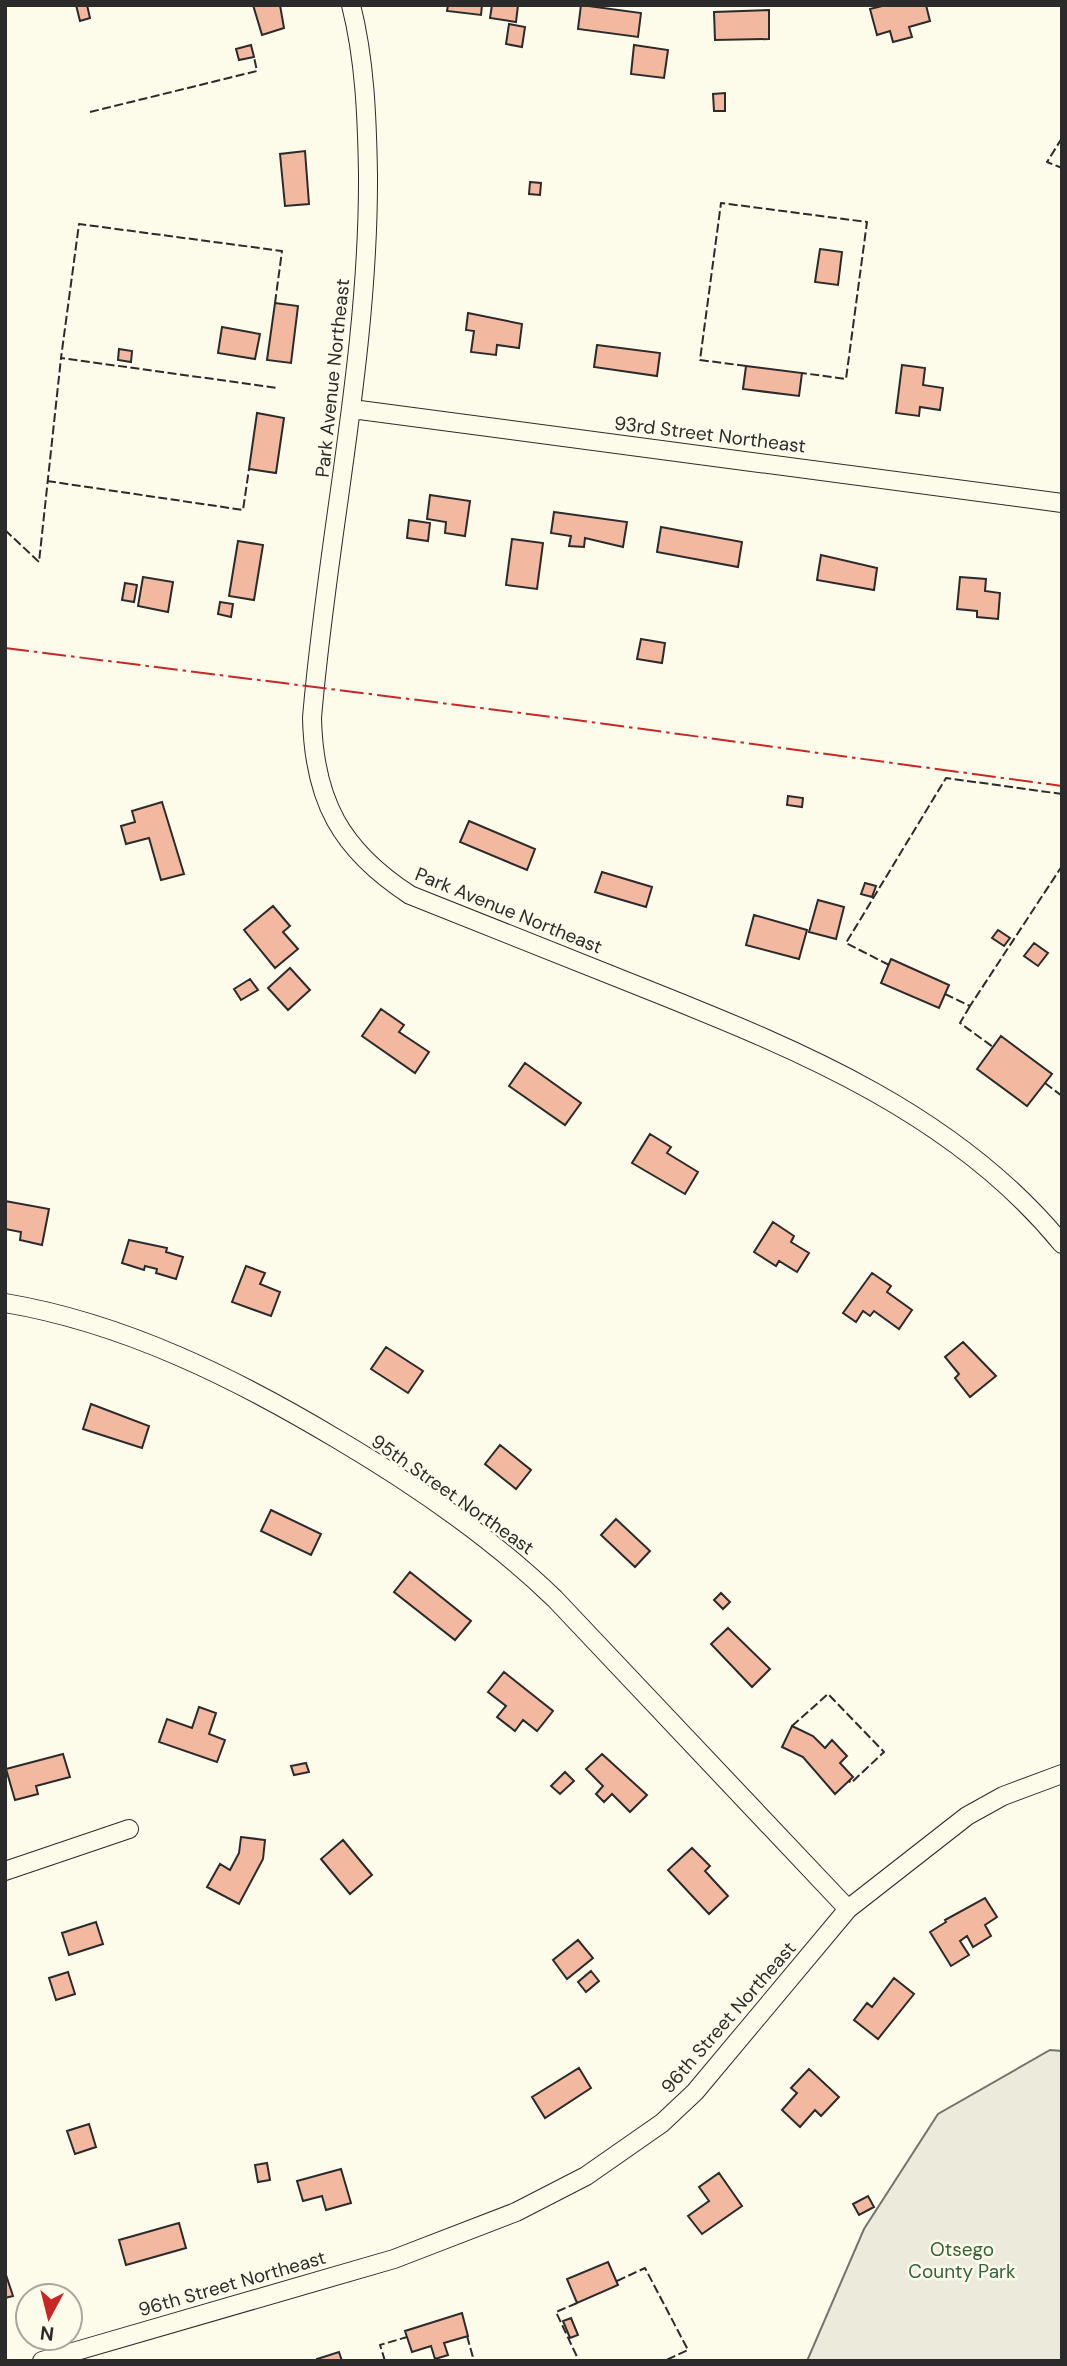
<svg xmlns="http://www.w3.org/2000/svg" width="1067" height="2366" viewBox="0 0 1067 2366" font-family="'DM Sans',sans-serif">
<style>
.green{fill:#ecebdb;stroke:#74746e;stroke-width:2}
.building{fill:#f2b8a0;stroke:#2b2b2b;stroke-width:2}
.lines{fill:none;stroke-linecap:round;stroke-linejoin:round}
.street-casing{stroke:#2b2b2b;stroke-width:20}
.street{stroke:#fdfbea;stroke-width:18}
.fence{stroke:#2b2b2b;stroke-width:2;stroke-dasharray:9 3.5;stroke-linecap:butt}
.power{stroke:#c62828;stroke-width:2;stroke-dasharray:24 5 3.5 5;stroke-linecap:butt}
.labels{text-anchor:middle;stroke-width:5;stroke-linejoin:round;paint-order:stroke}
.street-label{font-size:19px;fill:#2b2b2b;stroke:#fdfbea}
.park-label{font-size:19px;fill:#34623c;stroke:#fdfbea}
</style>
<rect width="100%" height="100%" fill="#fdfbea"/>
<path class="green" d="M1050 2050 1062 2051V2361H807L864 2229 938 2114Z"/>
<path class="building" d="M76 5H87L90 18 80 21Z
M253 5H280L284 28 262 35Z
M448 5H482L481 15 447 11Z
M492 5H518L516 22 490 18Z
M581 5 641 13 638 37 578 29Z
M886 5H926L930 21 909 27 912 37 893 42 890 31 877 35 870 9Z
M769 10V39L715 40 714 12Z
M509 24 525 27 522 47 506 44Z
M251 45 254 57 239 60 236 49Z
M634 45 668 50 664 78 631 74Z
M725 93V111H714L713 94Z
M305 151 309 204 285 206 280 154Z
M530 182 541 183 540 195 529 194Z
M820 249 842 252 838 285 815 282Z
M275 303 298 306 291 363 267 360Z
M468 313 522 324 519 348 497 345 496 355 471 352 474 331 466 330Z
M222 327 260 334 255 359 218 353Z
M597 345 660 353 657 376 594 367Z
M119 349 132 351 131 362 118 360Z
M902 365 925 368 923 385 943 388 940 410 920 407 919 416 896 413Z
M746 366 802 373 799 396 743 389Z
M257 413 284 418 276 473 249 469Z
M430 495 470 501 465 536 445 533 446 522 427 519Z
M554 512 627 522 623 547 585 538 584 547 569 546 571 536 551 533Z
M409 520 430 523 428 541 407 538Z
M661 527 742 542 738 567 657 552Z
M512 539 543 543 537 589 506 585Z
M238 541 263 545 254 600 229 596Z
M821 555 877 568 874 590 817 580Z
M143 577 173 582 168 612 138 606Z
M960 577 986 579 985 591 1000 593 998 619 977 617V611L957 609Z
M125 583 137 585 134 602 122 600Z
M220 602 233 604 231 617 218 614Z
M641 639 665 643 662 663 637 659Z
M788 796 803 798 802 807 787 805Z
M162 802 184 874 161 880 149 838 126 844 121 826 135 822 132 811Z
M469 821 535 849 527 870 460 842Z
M602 872 652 887 646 907 595 892Z
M865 883 876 886 872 897 861 894Z
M818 900 844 907 836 939 809 932Z
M273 906 290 926 283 932 298 949 275 968 244 930Z
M754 915 807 930 799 959 746 945Z
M998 930 1010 938 1004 946 992 938Z
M1034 943 1048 953 1038 966 1024 956Z
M891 959 949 985 939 1008 881 983Z
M290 968 310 990 288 1010 268 988Z
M250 979 258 990 241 1000 234 989Z
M381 1009 404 1025 399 1032 429 1052 415 1073 362 1036Z
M1001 1036 1052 1074 1027 1106 977 1069Z
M525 1063 581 1103 565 1125 509 1086Z
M650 1134 671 1147 667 1153 698 1172 685 1194 632 1163Z
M5 1201 49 1209 42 1245 20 1240 21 1232 5 1229Z
M773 1222 794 1236 791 1242 809 1253 797 1272 779 1261 776 1266 754 1252Z
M129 1240 167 1248 166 1252 183 1257 176 1279 156 1273 157 1269 145 1266 144 1270 122 1263Z
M246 1266 265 1273 260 1284 280 1292 271 1316 232 1302Z
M872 1273 891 1286 887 1292 912 1310 899 1329 874 1311 870 1316 863 1311 856 1322 843 1313Z
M963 1342 996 1376 970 1397 955 1378 959 1374 945 1357Z
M386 1347 423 1371 408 1393 371 1369Z
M91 1404 149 1426 142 1448 83 1429Z
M500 1445 531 1470 516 1489 485 1464Z
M271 1510 321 1534 311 1555 261 1531Z
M616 1519 650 1551 635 1567 601 1535Z
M410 1572 471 1621 455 1640 394 1592Z
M721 1593 730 1602 723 1609 714 1600Z
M728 1628 770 1669 752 1687 711 1644Z
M504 1672 553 1711 537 1731 523 1720 515 1731 497 1717 506 1706 488 1692Z
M199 1707 216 1713 209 1734 225 1740 217 1762 159 1742 167 1719 192 1728Z
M792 1726 813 1736 825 1748 832 1740 847 1756 840 1763 853 1777 835 1794 803 1757 782 1747Z
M63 1754 70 1777 36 1786 38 1794 15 1800 6 1769Z
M602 1754 647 1795 630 1812 612 1794 604 1802 596 1794 603 1786 586 1769Z
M306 1763 309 1772 294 1775 291 1766Z
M565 1772 574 1781 560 1794 551 1786Z
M241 1837 265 1840 263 1859 239 1904 207 1887 220 1864 230 1870 239 1853Z
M343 1840 372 1875 350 1894 321 1859Z
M692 1848 710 1866 705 1871 728 1896 709 1914 668 1870Z
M985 1898 997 1917 985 1925 991 1936 973 1947 967 1936 960 1941 969 1955 951 1966 930 1932 946 1922 945 1920Z
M96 1922 103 1944 69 1955 62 1933Z
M578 1940 593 1958 567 1979 553 1960Z
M591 1971 599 1981 586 1992 578 1982Z
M68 1972 75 1994 56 2000 49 1978Z
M894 1978 914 1994 878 2039 854 2020 867 2003 872 2007Z
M579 2068 591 2088 545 2118 532 2097Z
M809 2069 839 2097 821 2116 815 2110 800 2127 782 2110 797 2093 791 2088Z
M89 2124 96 2147 75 2154 67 2131Z
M267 2163 270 2180 258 2182 255 2165Z
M341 2169 351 2203 326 2210 322 2196 303 2201 297 2181Z
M719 2173 742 2206 702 2234 688 2216 709 2201 699 2187Z
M868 2196 874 2207 859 2215 853 2204Z
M179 2223 186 2248 126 2265 119 2240Z
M608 2262 618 2285 577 2303 567 2279Z
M5 2272 13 2296 5 2298Z
M462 2313 468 2336 444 2343 448 2355 435 2359 431 2346 412 2352 405 2331Z
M571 2318 578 2335 570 2338 563 2321Z
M339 2352 342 2361H317V2359Z"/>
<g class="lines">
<defs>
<path id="street" d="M351 5C365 60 367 118 368 174 369 357 327 537 312 718 314 801 341 850 410 895 491 927 571 959 651 991 801 1051 957 1115 1062 1244
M352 409 1062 503
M5 1303C124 1323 235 1378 337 1439 415 1485 490 1536 555 1599L848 1909
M5 1871 129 1829
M42 2361 394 2259 516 2212 586 2176 662 2123 695 2092 848 1909 967 1816 1003 1796 1062 1774"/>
</defs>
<use href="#street" class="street-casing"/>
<use href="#street" class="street"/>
<path class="fence" d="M90 112 257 71 254 57
M1062 138 1047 162 1062 168
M275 303 282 251 79 224 61 358 278 388
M746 366 700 360 721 203 867 222 846 379 802 373
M47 481 243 510 249 469
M5 530 39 562 61 358
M889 965 846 943 946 778 1062 794
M945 994 970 1006 1062 866
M970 1006 960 1023 993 1047
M1045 1083 1062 1096
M792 1726 828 1694 884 1752 851 1783 849 1781
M617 2281 645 2268 688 2350 664 2361
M577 2303 556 2312 579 2361
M467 2336 474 2361
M385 2361 380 2345 407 2337"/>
<path class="power" d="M5 648 576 720 1062 786"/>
</g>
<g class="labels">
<g class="street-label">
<text transform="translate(332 378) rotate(-84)" y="7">Park Avenue Northeast</text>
<text transform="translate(710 434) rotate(7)" y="7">93rd Street Northeast</text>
<text transform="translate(509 910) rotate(22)" y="7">Park Avenue Northeast</text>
<text transform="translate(453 1494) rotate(35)" y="7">95th Street Northeast</text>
<text transform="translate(728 2017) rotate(-49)" y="7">96th Street Northeast</text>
<text transform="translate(232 2283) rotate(-16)" y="7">96th Street Northeast</text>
</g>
<g class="park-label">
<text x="962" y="2256">Otsego<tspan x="962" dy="22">County Park</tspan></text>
</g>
</g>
<rect width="1067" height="2366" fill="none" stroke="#2b2b2b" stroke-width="14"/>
<g transform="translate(49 2317) rotate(187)"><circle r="33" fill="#fdfbea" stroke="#a9a89e" stroke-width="2"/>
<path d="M0-5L12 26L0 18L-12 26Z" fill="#c62828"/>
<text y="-10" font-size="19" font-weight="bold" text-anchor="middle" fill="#2b2b2b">N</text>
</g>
</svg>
